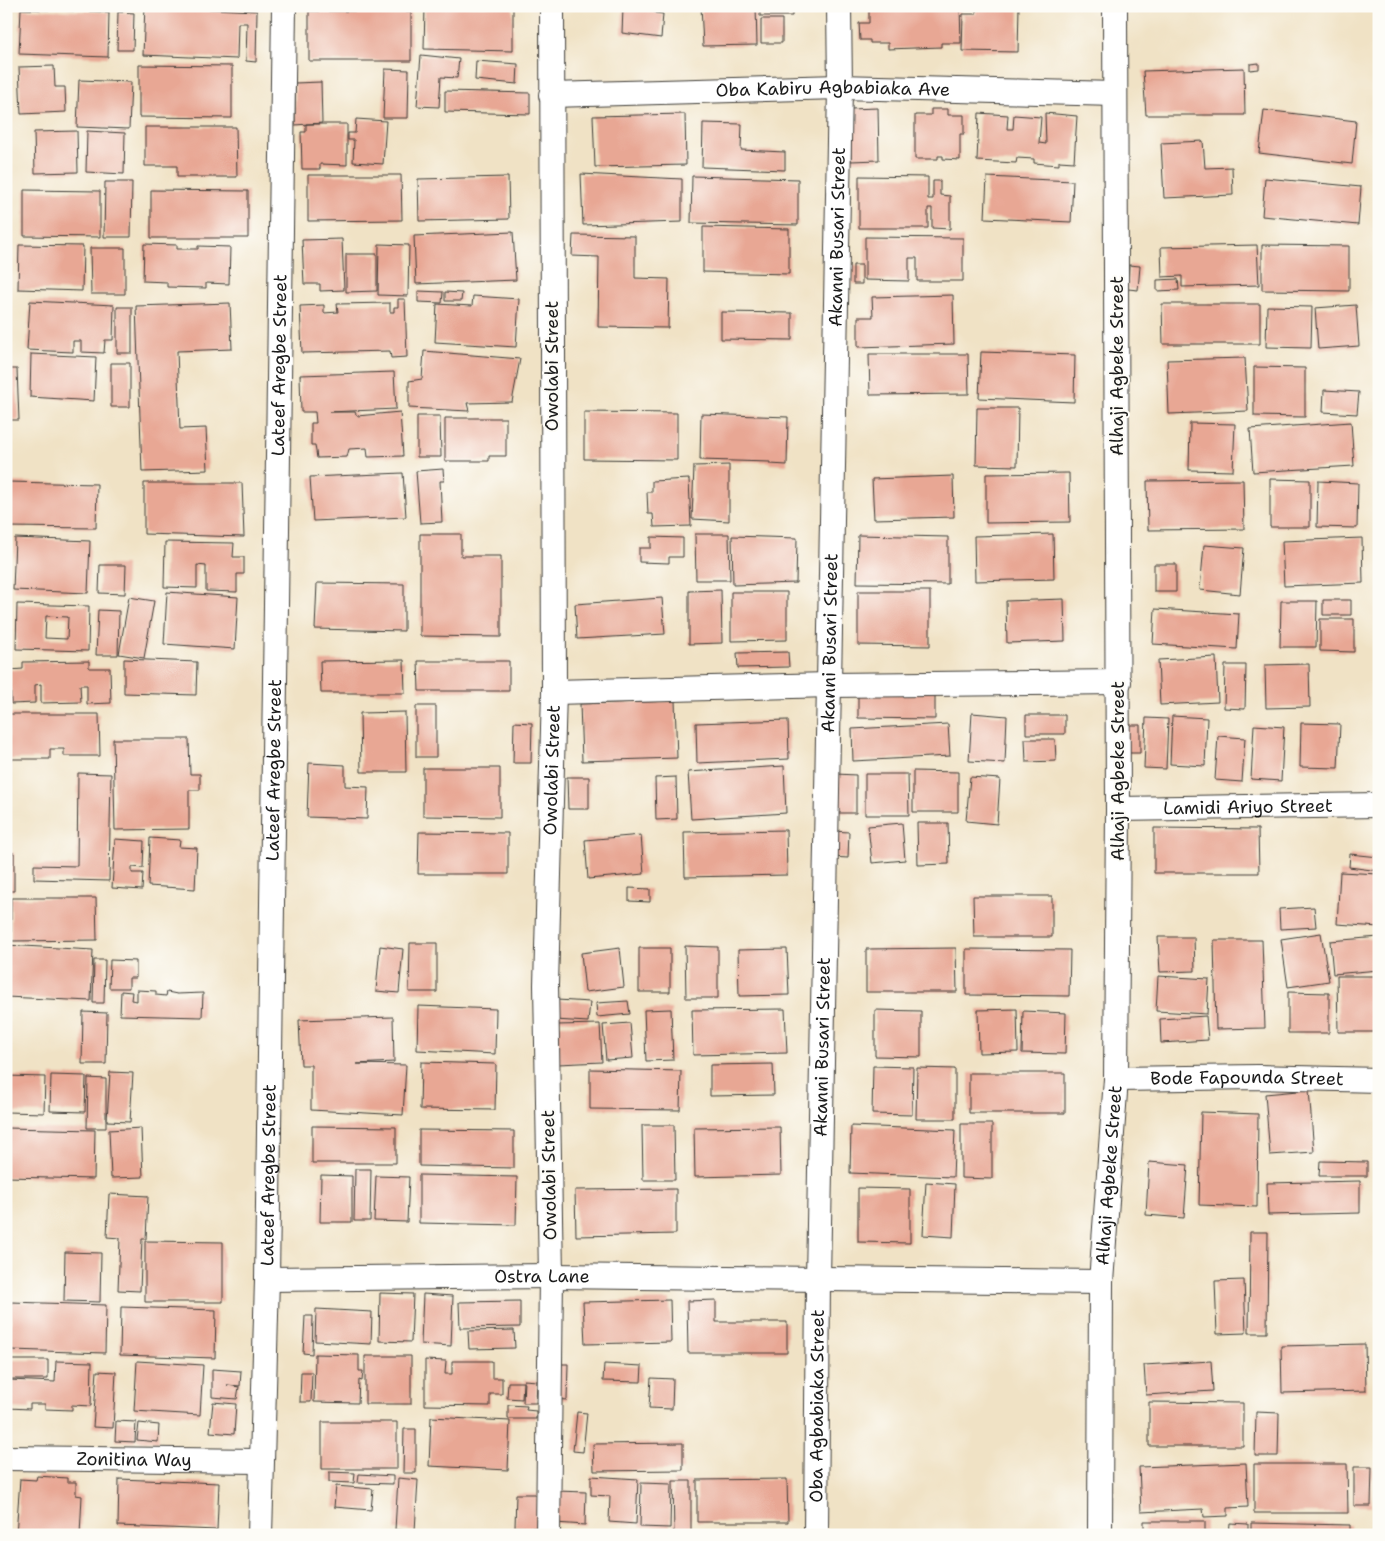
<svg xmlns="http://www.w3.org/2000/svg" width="1385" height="1541" viewBox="0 0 1385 1541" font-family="'Shantell Sans',sans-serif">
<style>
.building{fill:#e8a794;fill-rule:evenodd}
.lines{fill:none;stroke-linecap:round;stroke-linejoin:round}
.street-casing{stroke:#3c3a35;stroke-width:26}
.street{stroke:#fff;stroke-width:24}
.labels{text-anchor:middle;stroke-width:4;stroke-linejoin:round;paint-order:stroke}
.street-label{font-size:18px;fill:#1c1c1c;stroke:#fdfcf7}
</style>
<rect width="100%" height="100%" fill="#fdfcf7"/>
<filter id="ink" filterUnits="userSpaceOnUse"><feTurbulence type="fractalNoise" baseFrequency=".02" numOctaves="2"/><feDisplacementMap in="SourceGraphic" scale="10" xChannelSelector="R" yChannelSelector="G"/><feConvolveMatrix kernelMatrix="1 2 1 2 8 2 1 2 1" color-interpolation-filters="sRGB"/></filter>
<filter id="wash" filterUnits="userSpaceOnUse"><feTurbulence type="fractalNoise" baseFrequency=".0096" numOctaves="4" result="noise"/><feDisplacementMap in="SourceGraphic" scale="20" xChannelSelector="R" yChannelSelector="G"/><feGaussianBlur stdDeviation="1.12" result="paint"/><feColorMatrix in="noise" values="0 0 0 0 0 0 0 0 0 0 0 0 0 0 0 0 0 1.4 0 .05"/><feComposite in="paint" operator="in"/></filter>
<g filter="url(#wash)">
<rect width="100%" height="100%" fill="#f0e2c5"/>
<g id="blocks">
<path class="building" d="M145 6 257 11 256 62 246 61 247 23H238L237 59 143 55Z
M425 6H513V51L424 49Z
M631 6H656L655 13 663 14 661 38 622 33 623 8Z
M701 6H756L757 45 703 46Z
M760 6H792V16H760Z
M869 6H960L961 43H941V47L888 49V43H870V40H860L859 23H869Z
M976 6H1019L1018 52 962 51 963 14H976Z
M21 9 109 12 108 57 19 54Z
M309 11H411V61H309Z
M118 12 134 13 133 50H117Z
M761 19H782V43H761Z
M421 55 459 59 457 78 441 77 439 107 417 106Z
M476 61 518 64 517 84 475 80Z
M1259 63V69L1250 70V64Z
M139 65 232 66V118L139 117Z
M54 66 55 87H65L66 112 21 114 19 67Z
M1244 68 1245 115H1146L1143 71Z
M385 69 409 70 408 118H383Z
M79 80 131 82 129 129 77 127Z
M321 82 322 123 295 125V83Z
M445 91 530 93V114L445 112Z
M878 108 879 160 851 161 850 109Z
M931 109H948V115H964V134H960V160L943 159V156H938V159H915V115H931Z
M1264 110 1356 121 1352 164 1259 153Z
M979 113 1008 115 1007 129H1013L1014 115 1041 117 1039 143 1046 144 1045 113 1077 116 1074 162 1059 161V165L1034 163V159L1017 158 1016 163 977 161Z
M685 114 686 165 595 167 593 116Z
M356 119 386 121 383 164 353 162 354 140H348V133H355Z
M703 123 742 124 741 150 785 152V170L702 167Z
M306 124H347V165L320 164V169H302L301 132H306Z
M145 127H236L237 177H177V166H145Z
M77 131 78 172 35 173 34 132Z
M87 131 125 133 124 174 86 172Z
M1203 141 1205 168 1232 167 1233 195 1164 198 1161 143Z
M581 174 682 179V222L583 225Z
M308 175H401L402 220 308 221Z
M692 176 798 179V225L691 223Z
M859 176 928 177V199H933V181H940V195L950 196V229L932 228V208H928V228H859Z
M508 177 509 219 419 221 418 179Z
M987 177 1073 181 1071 222 985 218Z
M1265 178 1361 187 1358 225 1262 216Z
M105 182H132L131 237H104Z
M24 190 100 191V237L24 236Z
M151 190 248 191V238H151Z
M703 227 789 229V274L703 272Z
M513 232 516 280 416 284 414 236Z
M573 235 635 236V278L669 279 668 328 598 327 599 257 572 256Z
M865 237 963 238V281H917V258H909V281L865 280Z
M342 239 344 290 320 291V284H304L302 240Z
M144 244 177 245V249H198V246L230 247 229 284 206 283V288L167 287V282L143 281Z
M379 244 409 245 408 296 378 295Z
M19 245 83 246 82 291 18 289Z
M1257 245 1259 285 1182 287V276L1162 277 1161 247Z
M1262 245 1349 246V291L1262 290Z
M90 248H125V294H91Z
M346 254H377V291L346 292Z
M853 265H862V284H853Z
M1129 265 1140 266 1138 290 1128 289Z
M1178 279 1179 290 1157 291V280Z
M418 291 443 292 442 303 418 302Z
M445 292 462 293 461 301H445Z
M953 295 954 344 858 347V317H873L872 297Z
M473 296 519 299 516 347 435 342 437 304 472 306Z
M398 299H405L407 357 391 358 390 351 302 353 300 306 324 305V313L338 312 337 304 390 303V312H394V307H398Z
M30 301 114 305 113 340H105L104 353 81 352V341H73V352L27 350Z
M230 303 232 349 177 351 180 429 206 428 208 470 142 472 136 306Z
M1162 304H1260V344H1163Z
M1356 305 1359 346 1318 349 1315 308Z
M1267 306 1312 307 1311 348 1266 347Z
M117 307H132V353H117Z
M721 312 792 313V340L721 339Z
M424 351 520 359 512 402 467 403 469 411 409 408V381L422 379Z
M981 352 1075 355 1074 402 979 398Z
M31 354 96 357 94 401 30 397Z
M869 354H968L969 394 870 395Z
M1245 358 1248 411 1169 414 1167 360Z
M111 363H130V407H111Z
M1254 367 1305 368V417L1254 416Z
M6 369H17L19 420H6Z
M394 372 396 409 329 412H355L357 416 400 412 403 456 368 457 367 448 349 449 347 457 317 458 315 445H311V423H316L315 412H301L300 375Z
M1324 390 1359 392 1357 414 1323 412Z
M977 408H1018L1017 466 976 465Z
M584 412 677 413V460L584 459Z
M701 414 788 417 787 465 770 464V462L700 460Z
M417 416H440L441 457H417Z
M445 418H506V456H489V461H445Z
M1351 422 1354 466 1253 472 1250 429Z
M1190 423 1235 424 1233 471 1189 470Z
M729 465V521L692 519 694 466Z
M443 469 444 481H440L442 522 420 523 416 471Z
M403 473 406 517 313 521 310 477Z
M1069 473 1070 522 986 523V474Z
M953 476 954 517 874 519 872 479Z
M689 479 691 526 654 527 653 514H648L647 492H652V481Z
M1270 479 1310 480V527H1270Z
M1243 480 1244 529 1148 530 1147 481Z
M1318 481 1358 483 1357 528 1317 527Z
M8 482 97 484 96 528 8 527Z
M144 483H242L244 537 144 534Z
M420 534H461V556H501V637L420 636Z
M695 534H729L730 580H696Z
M1053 534 1054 579 975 581 974 536Z
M858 535 948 537V584L857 583Z
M732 536 797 538 796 583 733 585Z
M651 537 683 538V557H669V563L639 562V548H651Z
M15 538 90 541 88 593 13 590Z
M1362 538 1363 583 1284 586 1282 541Z
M165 542 234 543 233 557H244V574H237V592L206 591V566L197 565V588L164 587Z
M1204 545 1244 548 1240 594 1200 590Z
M1154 564H1176V592H1154Z
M100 565H126L125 594 99 593Z
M317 583 404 584V631L315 629Z
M721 590 722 643 689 644V591Z
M858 591H930V646L858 645Z
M167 592 238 597 235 649 164 644Z
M731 592H787V640L731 641Z
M129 597 154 601 144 658 119 654Z
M662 598 665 634 577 639 575 604Z
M1064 599 1065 641 1007 643 1006 601Z
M1323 600H1351V615H1323Z
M1281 601H1317L1316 647H1280Z
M17 604 89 606 88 651 16 649ZM46 616 68 617 67 639 45 638Z
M1155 609 1239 614 1237 649 1153 644Z
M98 610 119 611 118 655H96Z
M1320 619H1354V652L1320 651Z
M788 652 789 667 738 668 737 653Z
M1216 657 1218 702 1160 705 1158 660Z
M124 659 197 662 196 695 124 693Z
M404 660 405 693H321L320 661Z
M89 661V668H110L111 703 87 704V685H80L81 702 41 703V684L35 685V703L11 704 10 670 23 669V662Z
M418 661H509V691H419Z
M1309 664 1310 707 1266 708 1265 665Z
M1225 665H1246L1245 709 1224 708Z
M858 688 935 689V719L858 718Z
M675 701 677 758 582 761 580 704Z
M416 706H436V757H416Z
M405 712 406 772H361L360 713Z
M972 713 1007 716 1005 763 969 761Z
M8 714H99L100 756H64V749H50V759H9Z
M1026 715H1065V734H1026Z
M1172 716 1207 718 1205 766 1170 764Z
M1146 718 1168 719 1166 769 1144 768Z
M788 720 789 759 697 763 696 723Z
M514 722 532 723 531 763H513Z
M1301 723 1340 724 1338 768 1300 767Z
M948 724 950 756 853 761 852 729Z
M1119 725H1140V753H1119Z
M1254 725 1284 727 1281 781 1251 779Z
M1218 736 1245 738 1242 782 1215 780Z
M113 739H189L190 774H200V790H189V829L115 830Z
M1025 739H1055L1056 761 1026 762Z
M309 763 345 765V786L368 787 367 819 307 817Z
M784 766 786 813 691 819 688 772Z
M423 768H500V817L423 816Z
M913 771 958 772V812H913Z
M78 773 111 774 109 881 34 879V865L77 866Z
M836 774 856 775V813H835Z
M865 774H908L909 815H865Z
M567 777H589V809H568Z
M676 777 677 819 656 820 655 778Z
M970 777 1000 779 997 824 966 821Z
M902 823 905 860 872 863 868 826Z
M917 823H948L949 864 918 865Z
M1154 828 1258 829 1259 873H1154Z
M786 830 787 875 685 877 684 832Z
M832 831 849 832 848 858 831 857Z
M419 832 508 833V874H418Z
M641 835 644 874 588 879 585 840Z
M150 838 180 840 179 847 197 848 195 889 148 886Z
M115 839 144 841 143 868 132 867V873H143L142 890 112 888Z
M6 853H14V891H6Z
M1350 854 1379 857V871L1349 867Z
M1340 872 1379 874V927L1337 924Z
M629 888 650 889V902L629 901Z
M973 896H1052V937H974Z
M11 898H96L97 940 11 941Z
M6 903H9V937L6 936Z
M1314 907 1316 927 1280 929 1279 909Z
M1321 933 1329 981 1288 987 1281 939Z
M1158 937H1194L1195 971 1160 972Z
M1379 937V970L1333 974 1330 941Z
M1214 940H1262L1265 1028 1216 1029Z
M410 943H437V992H409Z
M6 945 93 950 91 1001 6 997Z
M380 946 403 949 399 993 376 991Z
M685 946 718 947V998H686Z
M620 948 624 987 585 992 581 953Z
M639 948H670V992H639Z
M956 948 957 992H866V949Z
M787 949 789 995 739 996 738 950Z
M966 949 1070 950 1069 996 966 995Z
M94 960H105L104 1003H93Z
M110 960 136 961V978H129V988H109Z
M1158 976 1209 979 1207 1014 1156 1011Z
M1337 976H1379V1032H1338Z
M137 990 156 991V995L166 996 167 992 177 994 203 993 202 1017 120 1015 121 991 132 992 131 1000 137 1001Z
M1288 992 1329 993V1033H1288Z
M557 1000 590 1002 588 1022 555 1020Z
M628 1001 630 1014 597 1017 596 1003Z
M418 1006 496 1009 495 1054 417 1050Z
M671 1009 673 1060 646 1061 644 1010Z
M785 1009 787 1053 693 1055 692 1010Z
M1017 1009 1018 1052 979 1053 978 1010Z
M875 1010 921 1011V1057L875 1056Z
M1023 1011 1066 1013 1065 1054 1022 1053Z
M83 1012 107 1013 106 1064H82Z
M1206 1016 1208 1040 1161 1043 1160 1019Z
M393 1017 394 1062 356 1064 406 1065 403 1115 311 1110V1065H301L299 1020Z
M630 1023 633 1058 606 1060 603 1025Z
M600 1024 602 1062 558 1064 557 1025Z
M421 1062 496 1064 495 1110 420 1109Z
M773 1064 774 1095 710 1096V1065Z
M873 1066 913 1067 912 1115 872 1114Z
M917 1068 955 1069V1119H916Z
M590 1069 681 1071 680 1110 590 1109Z
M110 1072 133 1073 130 1122 107 1121Z
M969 1073H1065V1113H969Z
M51 1075 86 1076 85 1112 50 1111Z
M6 1076 45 1077 44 1113 6 1112Z
M88 1078 106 1079V1128H87Z
M1309 1090 1314 1152 1270 1155 1265 1094Z
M1201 1112 1258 1114 1257 1207 1199 1205Z
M961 1124H992V1179L961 1178Z
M642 1125H674L675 1180H643Z
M312 1126 396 1127V1163H312Z
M851 1126 955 1130 953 1177 850 1173Z
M780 1127 781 1175 695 1177 694 1128Z
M6 1128 95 1130 94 1179 6 1177Z
M141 1128 143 1177 111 1178 109 1130Z
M419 1130 514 1131V1168L419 1166Z
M1320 1161 1367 1162V1176H1319Z
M1149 1162 1188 1165 1184 1218 1146 1215Z
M355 1169H371L370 1221H354Z
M321 1175 352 1176V1222H320Z
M419 1175 517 1177 516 1225 419 1223Z
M376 1176 409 1177 407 1222 374 1221Z
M1360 1181V1213L1268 1215 1267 1183Z
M926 1182 955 1184 953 1237 923 1235Z
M858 1188 910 1189V1243L858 1242Z
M676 1189V1234L576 1236 575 1190Z
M109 1194 148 1196 146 1239H142L140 1291 118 1290 120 1238 107 1237Z
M1250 1232H1268L1267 1333H1249Z
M145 1241 223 1242V1302H145Z
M65 1252 101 1253 100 1302 64 1301Z
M1244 1280 1246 1333 1217 1334 1215 1281Z
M380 1293 413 1294 411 1342 379 1341Z
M423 1294 453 1296 451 1346 421 1344Z
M670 1300 671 1342 585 1344 583 1302Z
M716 1300V1322H787V1353H688L687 1301Z
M520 1301V1327L460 1328 459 1302Z
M11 1302 106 1305 105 1353 11 1350Z
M121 1307 216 1310 215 1358 120 1355Z
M316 1309 372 1312 371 1344 315 1341Z
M305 1316H313L312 1354 303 1353Z
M514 1330 515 1348 469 1349 468 1331Z
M1365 1344 1366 1391 1282 1393 1281 1346Z
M315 1354 359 1355V1371H363L362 1381 359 1380 358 1403 314 1402Z
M365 1356H411V1404H365Z
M8 1360H48V1379H6Z
M425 1360 446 1361 445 1374H452V1361H492V1378H502V1394H490V1406L425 1405Z
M56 1361 92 1362 91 1406 72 1405V1410L45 1409V1404H30V1409L8 1408 9 1380 55 1382Z
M137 1361 203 1365 200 1415 134 1411Z
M1211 1361 1213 1391 1146 1395 1144 1365Z
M553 1364H568L567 1400 553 1399Z
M604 1364 642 1366 641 1382 603 1381Z
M212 1369 241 1371 240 1386 227 1385 239 1387 237 1399 212 1397Z
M97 1371 116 1372 113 1428 93 1427Z
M301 1372H312L311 1402H300Z
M651 1378 673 1379 672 1409 649 1408Z
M524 1380 537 1381 536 1403H523Z
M508 1382H523L522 1399 507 1398Z
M213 1402 236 1404 234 1434 210 1432Z
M1149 1402 1243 1403V1446H1149Z
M508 1405 527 1406 526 1410 536 1411V1419H508Z
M577 1412 587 1413 583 1452 573 1451Z
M1256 1412 1279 1413 1278 1456H1255Z
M431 1417 510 1421 508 1470 429 1466Z
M116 1421 136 1422 135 1442 115 1441Z
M322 1422H397V1469H322Z
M139 1423 159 1425 158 1442 137 1440Z
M404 1429H416V1473H403Z
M683 1443V1470L594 1471 593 1444Z
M1246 1463 1248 1507 1228 1508V1516L1204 1517 1203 1509 1141 1512 1139 1467Z
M1254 1464H1347L1348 1513H1254Z
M1354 1467H1372L1371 1506H1354Z
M329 1472 355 1473 354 1483 329 1482Z
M359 1474 393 1476V1484L358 1483Z
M37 1476 67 1478V1482H76V1495L82 1496 80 1535H16L20 1479 36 1480Z
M591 1476 638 1479 636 1524 609 1522 610 1496 591 1495Z
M398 1478 418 1480 415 1531 395 1530Z
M119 1479 219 1483 217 1530 118 1526Z
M787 1479 788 1522H697V1480Z
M673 1481H691V1535H674Z
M641 1483 671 1484 670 1528 640 1527Z
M336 1486 373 1489 371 1510 334 1507Z
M556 1491 586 1492 585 1525 555 1523Z
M516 1494H538L537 1528 515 1527Z
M1144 1521H1205V1535H1144Z
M1230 1523 1248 1524V1535H1229Z
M1251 1523 1350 1525V1535H1251Z"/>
</g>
</g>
<g filter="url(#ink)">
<use href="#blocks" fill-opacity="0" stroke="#3c3a35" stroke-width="1"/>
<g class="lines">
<defs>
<g id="street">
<path id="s1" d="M551 95 840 87 1115 94"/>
<path d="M554 692 830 685 1119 682"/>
<path id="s2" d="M1118 809 1379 805"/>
<path id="s3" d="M1116 1079 1258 1077 1379 1080"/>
<path id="s4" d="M267 1279 551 1276 1101 1282"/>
<path id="s5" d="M6 1458 260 1461"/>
<path id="s6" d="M260 1535 267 1279 284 6"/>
<path id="s7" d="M548 1535 551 1276 546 985 554 692 552 6"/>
<path id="s8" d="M816 1535 818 1279 840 87 839 6"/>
<path id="s9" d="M1100 1535 1101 1282 1116 1079 1118 809 1115 6"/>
</g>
</defs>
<use href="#street" class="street-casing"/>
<use href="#street" class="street"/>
</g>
</g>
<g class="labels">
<g class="street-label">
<text dy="6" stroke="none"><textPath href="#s1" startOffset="282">Oba Kabiru Agbabiaka Ave</textPath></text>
<text dy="6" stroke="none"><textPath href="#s8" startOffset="1298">Akanni Busari Street</textPath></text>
<text dy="6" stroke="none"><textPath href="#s6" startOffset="1170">Lateef Aregbe Street</textPath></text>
<text transform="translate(552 366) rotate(-90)" y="6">Owolabi Street</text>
<text transform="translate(1117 366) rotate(-90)" y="6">Alhaji Agbeke Street</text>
<text dy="6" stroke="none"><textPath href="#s8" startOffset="892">Akanni Busari Street</textPath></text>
<text dy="6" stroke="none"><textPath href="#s6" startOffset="765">Lateef Aregbe Street</textPath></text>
<text dy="6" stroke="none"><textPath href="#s7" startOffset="765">Owolabi Street</textPath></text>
<text transform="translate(1118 771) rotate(-90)" y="6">Alhaji Agbeke Street</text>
<text dy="6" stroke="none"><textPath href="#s2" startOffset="130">Lamidi Ariyo Street</textPath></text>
<text dy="6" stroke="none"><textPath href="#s8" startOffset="488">Akanni Busari Street</textPath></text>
<text dy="6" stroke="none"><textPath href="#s3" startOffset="131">Bode Fapounda Street</textPath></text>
<text transform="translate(549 1175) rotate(-91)" y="6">Owolabi Street</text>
<text dy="6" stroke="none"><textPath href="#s9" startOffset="360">Alhaji Agbeke Street</textPath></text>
<text dy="6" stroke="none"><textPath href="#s6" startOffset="360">Lateef Aregbe Street</textPath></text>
<text dy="6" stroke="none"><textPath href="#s4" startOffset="275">Ostra Lane</textPath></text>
<text dy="6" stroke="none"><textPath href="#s8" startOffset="129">Oba Agbabiaka Street</textPath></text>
<text dy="6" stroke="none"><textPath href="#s5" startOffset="128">Zonitina Way</textPath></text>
</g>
</g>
<rect width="1385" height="1541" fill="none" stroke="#fdfcf7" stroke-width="25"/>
</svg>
